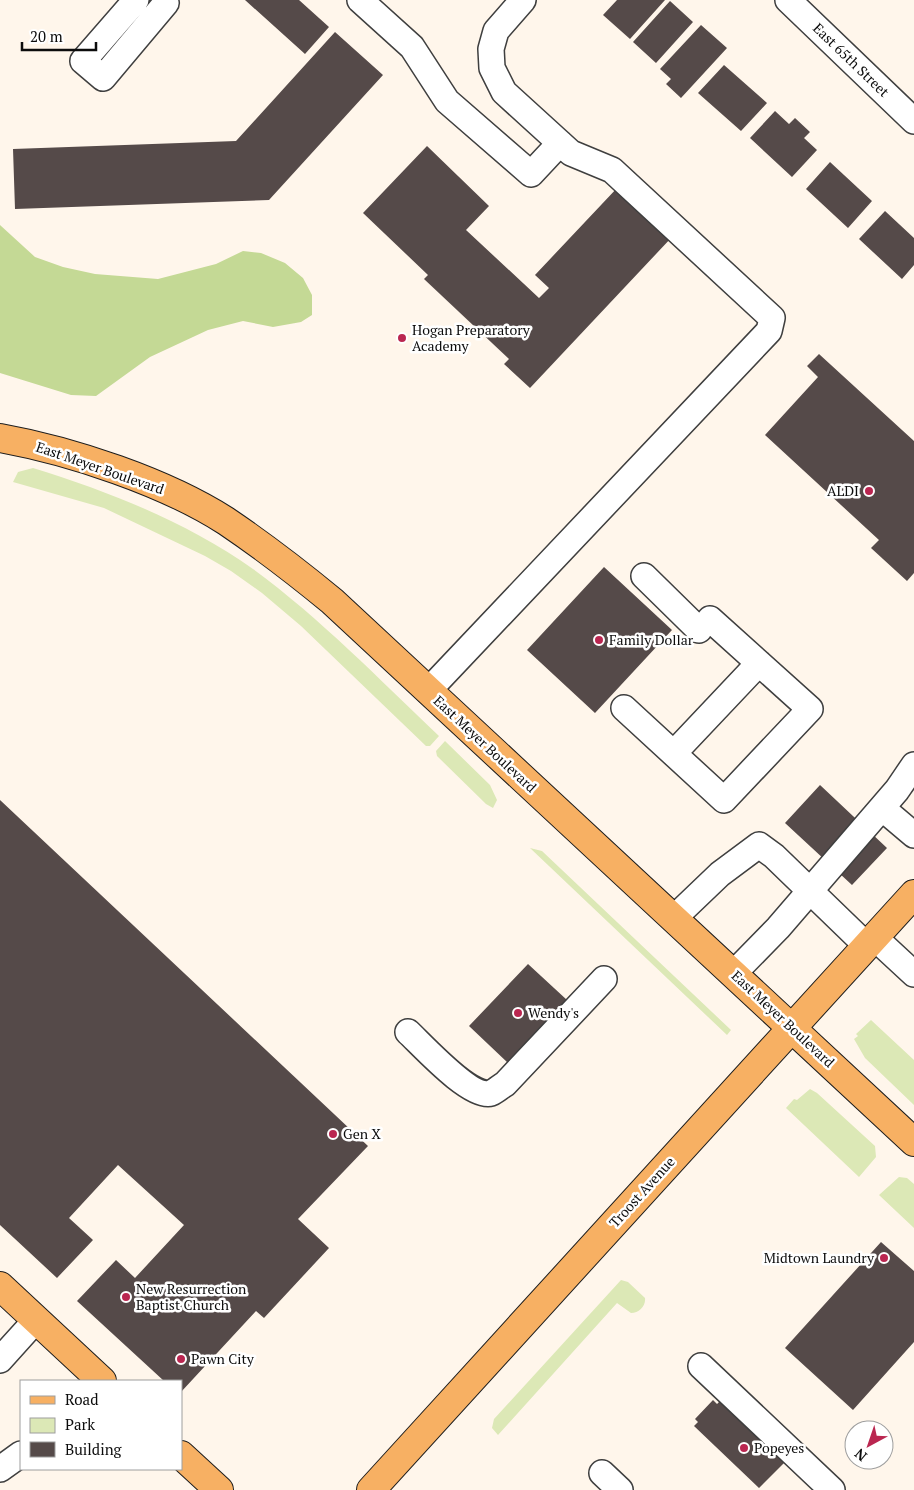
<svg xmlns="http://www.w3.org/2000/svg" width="914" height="1490" viewBox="0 0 914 1490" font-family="'PT Serif',serif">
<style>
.green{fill:#dce8b6}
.forest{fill:#c4d995}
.building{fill:#554a49}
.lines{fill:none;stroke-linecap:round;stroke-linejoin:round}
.minor-casing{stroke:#3f3f3f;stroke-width:28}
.major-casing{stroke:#1d1d1d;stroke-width:30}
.minor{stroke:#fff;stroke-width:25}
.major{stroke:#f7b063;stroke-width:28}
.poi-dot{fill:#ba2650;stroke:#fff;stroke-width:2}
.labels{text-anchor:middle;stroke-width:5;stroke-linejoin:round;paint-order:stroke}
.street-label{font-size:14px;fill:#0c0c0c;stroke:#fff}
.poi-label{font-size:14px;fill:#0c0c0c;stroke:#fff;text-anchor:start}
</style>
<rect width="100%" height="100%" fill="#fff6eb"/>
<path class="green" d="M33 468C110 492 187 522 253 569 320 618 379 679 439 736L430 746H426L301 626 262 593 231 571 205 556 104 508 13 482 18 472Z
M445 741 490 785 497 800 493 808 486 804 437 756 436 751Z
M530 848 542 851 731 1030 727 1035Z
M871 1020 914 1060V1105L865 1058 854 1039 858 1036 856 1034Z
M810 1089 817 1093 875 1146 876 1157 859 1177 786 1108 794 1099 797 1100Z
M899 1177 907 1178 914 1184V1228L879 1195Z
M621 1280 628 1282 645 1298C646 1306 639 1313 631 1313L617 1303 498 1435 492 1428 494 1419Z"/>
<path class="forest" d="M0 225 35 257 63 267 95 274 158 279 216 264 243 251 261 253 285 263 303 278 312 295V315L301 322 273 327 243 321 208 330 150 357 96 396 71 395 0 373Z"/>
<path class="building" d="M245 0H299L329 27 305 54Z
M617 0H665L630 39 603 15Z
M670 1 693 22 656 63 633 42Z
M701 25 727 48 681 98 666 84 671 79 660 69Z
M335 32 383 75 269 200 15 209 13 149 236 141Z
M724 65 767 103 741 131 698 93Z
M775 111 789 124 795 118 810 132 804 138 817 150 792 177 750 138Z
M427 146 489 206 466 230 539 298 549 288 535 275 618 187 672 237 530 388 504 364 509 359 424 279 428 275 363 213Z
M830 162 872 201 848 228 806 189Z
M885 211 914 238V265L902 279 859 239Z
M819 354 914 441V573L907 581 871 548 879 540 765 435 818 377 807 366Z
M604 567 672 630 595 713 527 650Z
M820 785 887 848 852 885 785 823Z
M0 800 368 1146 298 1219 329 1248 264 1318 256 1311 181 1392V1381H164L77 1301 116 1260 135 1278 184 1225 118 1165 69 1218 93 1240 57 1278 0 1225Z
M528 964 567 1000 508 1063 469 1026Z
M881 1242 914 1271V1342L853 1410 785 1348Z
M713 1400 717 1404 720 1401 786 1461 759 1488 694 1426 698 1422 695 1419Z"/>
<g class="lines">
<defs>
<path id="minor" d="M136 0 83 61 103 78 166 3 165 0
M360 0 412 47 447 101 531 174 560 143
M788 0 914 121
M644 576 699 630
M428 691 769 331 772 318 612 170 571 153 504 92 492 68 491 49 496 31 523 0
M624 708 724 800 810 709 710 619
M674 753 759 663
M882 808 914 835
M674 918 720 874 759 845 774 856 867 946
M874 937 914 974
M734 973 778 928 897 790 914 765
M408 1032C423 1046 471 1099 491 1093 496 1091 501 1086 505 1084L604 979
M0 1360 36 1320
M701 1366 832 1490
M0 1469 21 1454
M602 1473 620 1490"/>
<path id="major" d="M0 438C72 451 165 482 226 521 263 546 298 573 332 601L914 1142
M0 1286 102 1381
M181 1455 219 1490
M371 1490 914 894"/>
</defs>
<use href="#minor" class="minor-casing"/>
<use href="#major" class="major-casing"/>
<use href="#minor" class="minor"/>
<use href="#major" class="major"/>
</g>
<g class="poi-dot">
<circle cx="402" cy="338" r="5"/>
<circle cx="869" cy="491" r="5"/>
<circle cx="599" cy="640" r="5"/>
<circle cx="518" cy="1013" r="5"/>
<circle cx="333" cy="1134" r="5"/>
<circle cx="884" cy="1258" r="5"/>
<circle cx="126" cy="1297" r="5"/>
<circle cx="181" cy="1359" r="5"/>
<circle cx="744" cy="1448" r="5"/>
</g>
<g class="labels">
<g class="street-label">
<text transform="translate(851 60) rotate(44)" y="5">East 65th Street</text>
<text transform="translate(100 468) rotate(19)" y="5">East Meyer Boulevard</text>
<text transform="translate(485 744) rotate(43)" y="5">East Meyer Boulevard</text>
<text transform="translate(783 1019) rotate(43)" y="5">East Meyer Boulevard</text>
<text transform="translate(642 1192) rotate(-48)" y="5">Troost Avenue</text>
</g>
<g class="poi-label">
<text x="412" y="335">Hogan Preparatory<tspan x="412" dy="16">Academy</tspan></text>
<text x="859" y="496" text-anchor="end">ALDI</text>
<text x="609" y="645">Family Dollar</text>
<text x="528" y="1018">Wendy's</text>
<text x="343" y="1139">Gen X</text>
<text x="874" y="1263" text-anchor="end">Midtown Laundry</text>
<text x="136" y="1294">New Resurrection<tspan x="136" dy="16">Baptist Church</tspan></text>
<text x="191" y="1364">Pawn City</text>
<text x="754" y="1453">Popeyes</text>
</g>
</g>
<rect x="20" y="1380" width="162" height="90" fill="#ffffff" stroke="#9e9e9e"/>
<rect x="30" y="1396" width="25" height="8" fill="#f7b063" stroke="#9e9e9e"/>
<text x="65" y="1405" font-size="15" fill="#0c0c0c">Road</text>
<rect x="30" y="1418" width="25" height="15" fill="#dce8b6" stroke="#9e9e9e"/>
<text x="65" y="1430" font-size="15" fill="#0c0c0c">Park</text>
<rect x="30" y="1442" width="25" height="15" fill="#554a49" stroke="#9e9e9e"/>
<text x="65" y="1455" font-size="15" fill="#0c0c0c">Building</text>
<g transform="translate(869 1445) rotate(220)"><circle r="24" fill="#ffffff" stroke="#9e9e9e"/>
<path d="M0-4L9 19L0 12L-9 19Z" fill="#ba2650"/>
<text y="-8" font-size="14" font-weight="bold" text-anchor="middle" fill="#0c0c0c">N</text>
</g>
<path d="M22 42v8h74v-8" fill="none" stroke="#0c0c0c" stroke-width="2.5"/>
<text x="30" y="42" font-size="15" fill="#0c0c0c" stroke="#ffffff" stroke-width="4" paint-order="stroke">20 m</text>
</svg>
